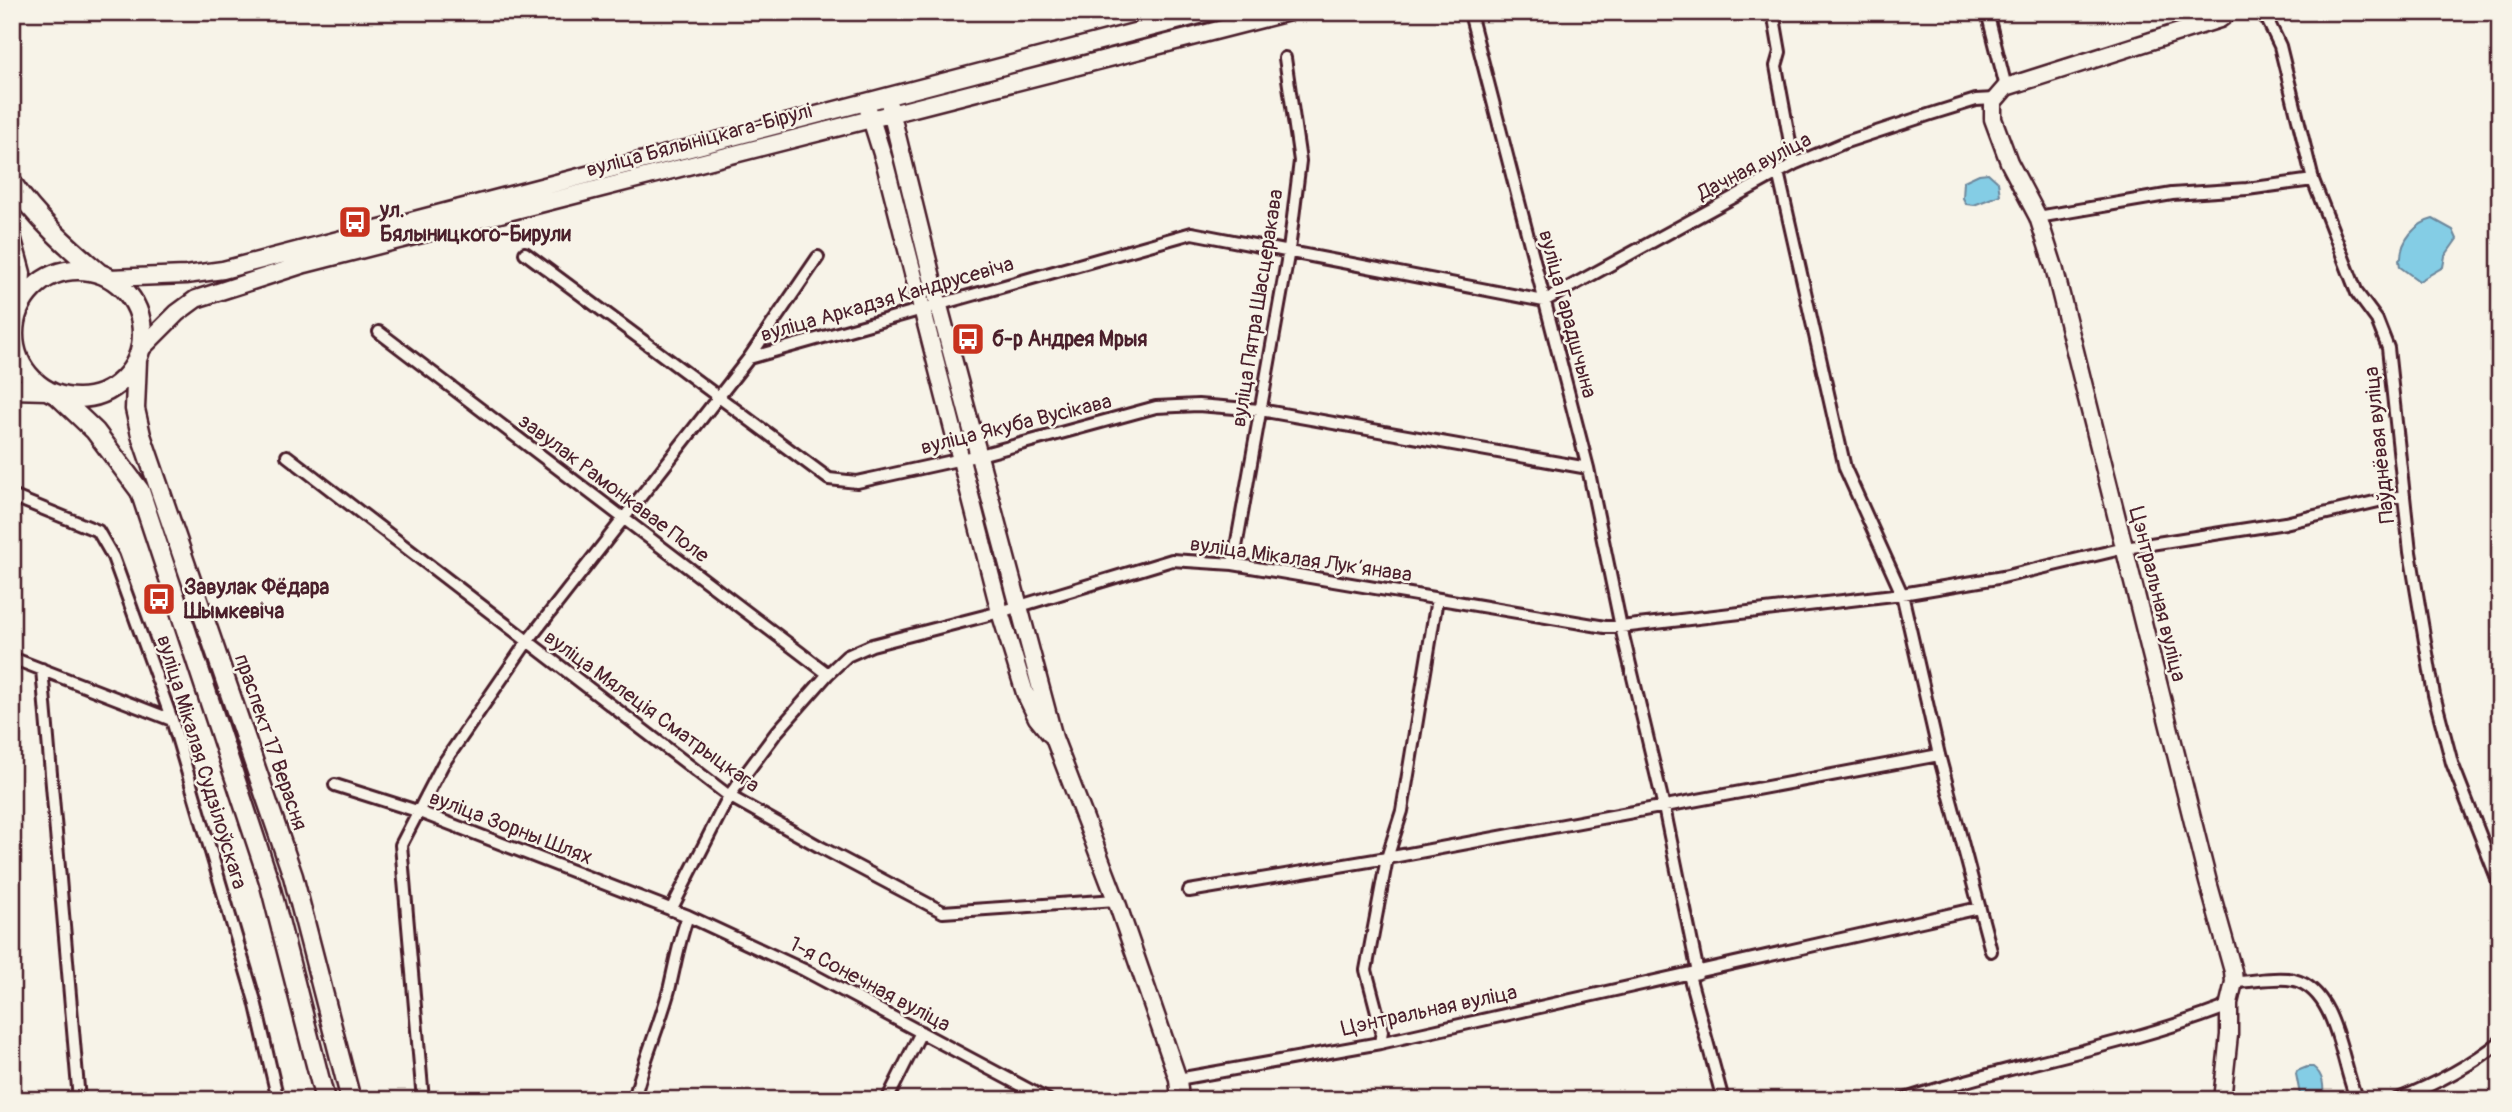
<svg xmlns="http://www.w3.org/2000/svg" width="2512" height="1112" viewBox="0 0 2512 1112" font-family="Pangolin,sans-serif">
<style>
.water{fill:#84cde5;stroke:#6d879b;stroke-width:2}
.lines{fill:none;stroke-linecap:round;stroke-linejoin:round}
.street-casing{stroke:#4a1f2b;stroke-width:16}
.secondary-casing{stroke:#4a1f2b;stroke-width:21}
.primary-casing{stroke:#4a1f2b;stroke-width:23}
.street{stroke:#f7f3e8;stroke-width:10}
.secondary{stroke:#f7f3e8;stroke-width:16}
.primary{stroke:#f7f3e8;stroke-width:18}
.labels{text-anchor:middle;stroke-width:5;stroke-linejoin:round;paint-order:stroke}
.street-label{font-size:21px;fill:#4a1f2b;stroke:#f7f3e8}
.poi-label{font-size:21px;font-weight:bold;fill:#4a1f2b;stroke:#f7f3e8;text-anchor:start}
</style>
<rect width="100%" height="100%" fill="#f7f3e8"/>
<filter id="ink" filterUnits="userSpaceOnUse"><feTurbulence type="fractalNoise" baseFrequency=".0143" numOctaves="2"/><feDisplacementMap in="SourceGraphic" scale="14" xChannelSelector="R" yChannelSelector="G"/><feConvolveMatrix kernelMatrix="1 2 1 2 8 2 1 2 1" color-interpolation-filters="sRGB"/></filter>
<g filter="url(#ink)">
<path class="water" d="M1988 173 1998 182 2000 195 1974 205 1966 204 1963 198 1964 181 1979 174Z
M2433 219 2453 230 2457 239 2445 256 2443 267 2419 281 2400 267 2399 260 2401 258C2401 240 2416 223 2433 219Z
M2307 1067H2313C2324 1075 2324 1087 2323 1100H2301L2296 1074 2297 1071Z"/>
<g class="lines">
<defs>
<path id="street" d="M1773 12 1780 52 1776 66 1794 164
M1987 12 2006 87
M2260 12 2268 21 2280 46 2313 180 2357 293 2377 320 2388 348 2410 552 2434 695 2452 763 2500 886
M1470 13 1588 468 1621 627 1664 807 1698 973 1689 975 1723 1100
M1778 172 1845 468 1902 594 1939 755 1991 951
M2038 217 2172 194 2247 189 2313 180
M525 253 829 479 857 482 980 455 1156 407 1198 405 1260 410 1588 468
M379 332 828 674
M749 358 1192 233 1544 301 1794 164 1846 142 1931 114 1976 100 1994 99
M287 456 729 796 822 848 943 912 1116 900
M12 496 98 531 113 557 172 720 255 1001 278 1100
M1233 564 1289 250 1300 161 1285 58
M12 658 172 720
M42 669 79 1100
M335 785 417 811 688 916 804 970 1048 1100
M1189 891 1387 858 1939 755
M671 910 729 796 776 733 828 674 847 656 872 645 1000 612 1172 560 1233 564 1605 627H1621L1902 594 2003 577 2125 548 2285 523 2404 495
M2234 982C2253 982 2275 976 2294 980 2338 991 2341 1064 2357 1100
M1380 1043 1382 1031 1366 970 1387 858 1402 811 1437 599
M1178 1079 1380 1043 1979 908
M423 1100 401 845 443 764 527 642 749 358 818 257
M634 1100C643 1062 659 1027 669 990 675 965 679 940 688 916
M887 1100 921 1032
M1902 1100C2007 1065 2118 1048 2221 1009L2229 1003
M2396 1100C2433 1085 2469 1067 2500 1042"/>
<path id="secondary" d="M890 107 939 306 1054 738 1116 900 1178 1079 1180 1100
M868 109 884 160 1000 612 1025 693 1037 718 1050 734
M109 278 186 275 223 270 1211 12
M140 350 177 313 196 299 305 264 1289 12
M2222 1100 2229 1035V1003L2234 982 2233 971 2208 882 2054 267 2038 217 2009 162 1993 119V102L2006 87 2220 19 2229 12"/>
<path id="primary" d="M12 183C36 218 67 246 99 273
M12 240 21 273 19 307
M14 334a64 64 0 1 1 128 0a64 64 0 1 1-128 0Z
M137 360 135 409 141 435 293 876 351 1100
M12 389 47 390
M57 395 95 431 140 491 269 881 325 1100"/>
</defs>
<use href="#street" class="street-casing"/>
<use href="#secondary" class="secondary-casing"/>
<use href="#primary" class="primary-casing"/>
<use href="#street" class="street"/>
<use href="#secondary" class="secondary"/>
<use href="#primary" class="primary"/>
</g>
</g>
<defs>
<symbol id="bus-square" viewBox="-11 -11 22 22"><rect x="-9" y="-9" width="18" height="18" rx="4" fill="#c8321e" stroke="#f7f3e8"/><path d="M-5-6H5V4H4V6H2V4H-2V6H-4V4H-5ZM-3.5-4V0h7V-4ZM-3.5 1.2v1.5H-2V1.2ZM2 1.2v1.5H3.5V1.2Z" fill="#fff"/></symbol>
</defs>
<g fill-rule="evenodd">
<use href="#bus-square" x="336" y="203" width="38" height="38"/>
<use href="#bus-square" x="949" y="320" width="38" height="38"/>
<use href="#bus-square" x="140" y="580" width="38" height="38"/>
</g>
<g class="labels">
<g class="street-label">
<text transform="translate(699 140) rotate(-15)" y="7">вуліца Бялыніцкага-Бірулі</text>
<text transform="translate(1754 166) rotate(-27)" y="7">Дачная вуліца</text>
<text transform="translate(887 299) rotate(-16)" y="7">вуліца Аркадзя Кандрусевіча</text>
<text transform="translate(1257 308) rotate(-81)" y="7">вуліца Пятра Шасцеракава</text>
<text transform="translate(1568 314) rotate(75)" y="7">вуліца Гарадшчына</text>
<text transform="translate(1016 424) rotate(-14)" y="7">вуліца Якуба Вусікава</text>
<text transform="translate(2379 445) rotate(-96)" y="7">Паўднёвая вуліца</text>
<text transform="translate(614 488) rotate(37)" y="7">завулак Рамонкавае Поле</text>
<text transform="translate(1301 559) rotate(8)" y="7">вуліца Мікалая Лукʼянава</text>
<text transform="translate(2158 594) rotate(76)" y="7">Цэнтральная вуліца</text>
<text transform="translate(652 711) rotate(36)" y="7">вуліца Мялеція Сматрыцкага</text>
<text transform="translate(271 742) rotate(71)" y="7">праспект 17 Верасня</text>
<text transform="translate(202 762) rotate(73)" y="7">вуліца Мікалая Судзілоўскага</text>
<text transform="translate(511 827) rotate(21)" y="7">вуліца Зорны Шлях</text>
<text transform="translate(870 984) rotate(28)" y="7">1-я Сонечная вуліца</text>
<text transform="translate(1429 1010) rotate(-12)" y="7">Цэнтральная вуліца</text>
</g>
<g class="poi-label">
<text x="380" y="217">ул.<tspan x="380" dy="24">Бялыницкого-Бирули</tspan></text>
<text x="992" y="346">б-р Андрея Мрыя</text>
<text x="184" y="594">Завулак Фёдара<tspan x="184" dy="24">Шымкевіча</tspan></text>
</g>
</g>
<rect width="2512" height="1112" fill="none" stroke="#f7f3e8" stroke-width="42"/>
<rect x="21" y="21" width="2470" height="1070" fill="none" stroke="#4a1f2b" stroke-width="2.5" filter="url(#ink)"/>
</svg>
